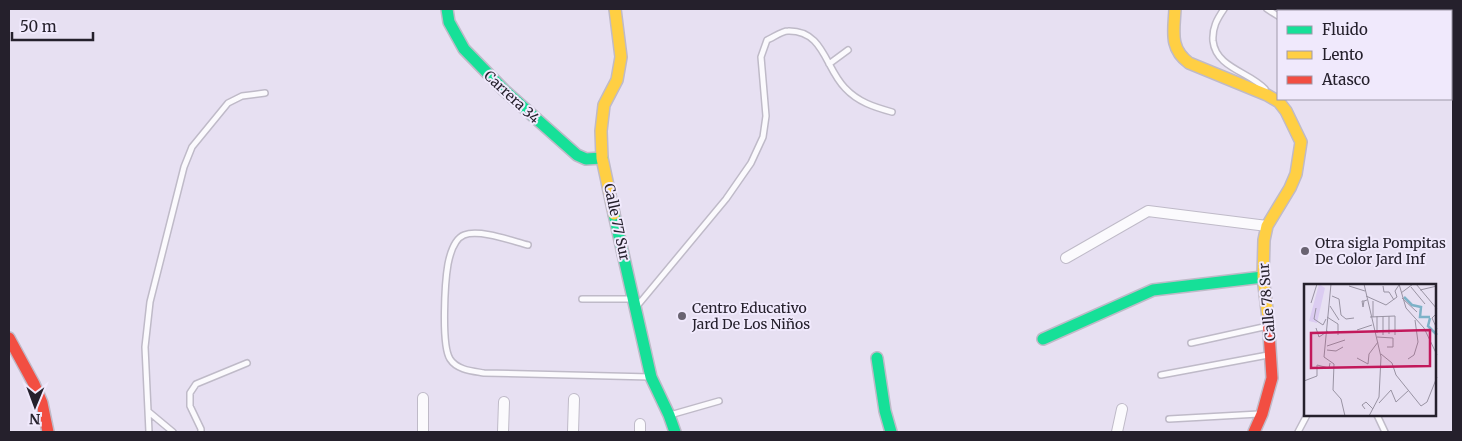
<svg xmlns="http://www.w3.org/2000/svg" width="1462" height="441" viewBox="0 0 1462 441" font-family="Merriweather,serif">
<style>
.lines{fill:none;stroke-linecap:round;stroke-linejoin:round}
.lane-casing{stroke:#bfbac8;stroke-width:8}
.street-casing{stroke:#bfbac8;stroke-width:12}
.fast-casing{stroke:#bfbac8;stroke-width:14}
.slow-casing{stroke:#bfbac8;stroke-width:14}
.jam-casing{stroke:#bfbac8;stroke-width:14}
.lane{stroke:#fbfafd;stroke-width:5}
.street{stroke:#fbfafd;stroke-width:10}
.fast{stroke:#16e098;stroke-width:11}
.slow{stroke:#ffcf43;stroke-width:11}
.jam{stroke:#f24e42;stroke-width:11}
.poi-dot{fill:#696371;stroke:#f0e9fc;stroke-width:2}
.labels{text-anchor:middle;stroke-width:4;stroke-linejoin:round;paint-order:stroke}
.street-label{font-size:14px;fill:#25202c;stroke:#f0e9fc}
.poi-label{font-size:14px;fill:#25202c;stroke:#f0e9fc;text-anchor:start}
.inset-river{fill:none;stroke:#7db2c8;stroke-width:2.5}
.inset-road{fill:none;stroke:#9993a3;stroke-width:1}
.view{fill:#c2185b;fill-opacity:0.15;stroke:#c2185b;stroke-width:2.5}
.inset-edge{fill:none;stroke:#25202c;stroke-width:2.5}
</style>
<rect width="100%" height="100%" fill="#e7e0f2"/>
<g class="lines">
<defs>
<path id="lane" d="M1224 9C1217 19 1212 28 1213 41 1216 68 1250 72 1265 89
M1267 9 1278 16
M1403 11V9
M829 64 848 50
M528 245C512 241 480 229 464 235 454 239 450 254 448 264 445 281 441 345 450 359 457 370 472 371 484 373L651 377
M582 299H633
M638 305 726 199 751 163 763 137 766 116 761 57 767 40C773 38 781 31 788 31 824 30 825 68 845 88 858 102 874 107 892 112
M1191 343 1268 326
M1161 375 1268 355
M149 412 173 432
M670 415 719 401
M1377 415 1385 432
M1169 419 1259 414
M149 432 145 347 150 302 184 167 192 147 228 103 242 96 265 93
M201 432V429L190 406V393L196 384 247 363
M1298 432 1307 415"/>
<path id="street" d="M1066 258 1148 211 1267 226
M423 398V432
M640 424V432
M503 432 504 402
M573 432 574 399
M1117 432 1122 409"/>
<path id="fast" d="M447 9 449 22 464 49 504 90 577 155 586 159 602 158
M614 214 651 377 669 415 675 432
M1043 339 1153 290 1263 277
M877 358 885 411 891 432"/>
<path id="slow" d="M1175 9C1174 31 1169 48 1189 63L1267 95 1279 102 1286 111 1301 142 1296 174 1290 188 1267 226 1264 240 1263 277 1268 318
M614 214 602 158 601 131 604 105 617 80 621 57 615 9"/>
<path id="jam" d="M9 338 34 384 42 403 48 432
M1254 432 1262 414 1272 378 1268 318"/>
</defs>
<use href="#lane" class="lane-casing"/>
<use href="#street" class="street-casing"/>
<use href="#fast" class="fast-casing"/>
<use href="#slow" class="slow-casing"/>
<use href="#jam" class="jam-casing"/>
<use href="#lane" class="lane"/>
<use href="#street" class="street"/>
<use href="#fast" class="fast"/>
<use href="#slow" class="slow"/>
<use href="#jam" class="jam"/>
</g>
<g class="poi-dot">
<circle cx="1305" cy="251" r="5"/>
<circle cx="682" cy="316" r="5"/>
</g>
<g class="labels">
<g class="street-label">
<text transform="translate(512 97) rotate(43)" y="5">Carrera 34</text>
<text transform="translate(617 222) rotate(78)" y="5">Calle 77 Sur</text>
<text transform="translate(1267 302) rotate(-95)" y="5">Calle 78 Sur</text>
</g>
<g class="poi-label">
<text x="1315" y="248">Otra sigla Pompitas<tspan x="1315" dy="16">De Color Jard Inf</tspan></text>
<text x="692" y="313">Centro Educativo<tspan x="692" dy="16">Jard De Los Niños</tspan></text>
</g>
</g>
<g transform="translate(1304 284)">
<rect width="132" height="132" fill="#e7e0f2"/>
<path d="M15 0 21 4 13 39 5 37Z" fill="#dbccf1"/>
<path class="inset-river" d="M100 13 108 21 117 23 116 33H126M126 34 124 42 133 51"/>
<path class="inset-road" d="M27 0 20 73 30 80 29 106 37 115 41 132M60 0 77 73 75 113 65 132M95 0 102 24 120 44 133 71M112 0 133 25M45 2 61 7M79 2 80 8H85L90 16M107 3 121 20M116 6 133 2M97 9 109 0M28 12 35 15 37 31 42 35 50 34M62 12 82 21 93 13 91 7 95 1M98 14 113 28M60 17 59 23 58 17H60L63 16M69 17V33M7 19 13 0M26 22 35 36M12 24 10 35 19 41 22 35M133 29 128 34 133 45M73 32V49M79 32V51M85 32V50M23 33 34 40V51M66 33 91 32V51M12 44 15 53 24 47M53 46 68 41M73 53 89 54V63H83M23 62 41 56M23 66 32 67 39 63M77 70 88 79 92 91 117 122 123 118 133 93M53 74 64 80 65 70 74 58M104 75 110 71 114 58 111 36M0 97 13 92V81L25 84 26 79M75 119 87 106 92 118 105 106M61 125 58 121 62 118 69 125"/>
<path class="view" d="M126 46V82L7 84V49Z"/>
<rect width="132" height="132" class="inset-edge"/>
</g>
<rect width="1462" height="441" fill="none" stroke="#25202c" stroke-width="20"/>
<rect x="1277" y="10" width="175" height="90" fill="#f0e9fc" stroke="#9f99a9"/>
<rect x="1287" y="26" width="25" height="8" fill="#16e098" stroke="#9f99a9"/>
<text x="1322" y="35" font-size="15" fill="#25202c">Fluido</text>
<rect x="1287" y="51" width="25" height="8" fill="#ffcf43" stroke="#9f99a9"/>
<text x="1322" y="60" font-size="15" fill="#25202c">Lento</text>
<rect x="1287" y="76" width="25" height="8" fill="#f24e42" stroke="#9f99a9"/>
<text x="1322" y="85" font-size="15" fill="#25202c">Atasco</text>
<g transform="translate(35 406) rotate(181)" stroke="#f0e9fc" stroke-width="4" paint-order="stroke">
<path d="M0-4L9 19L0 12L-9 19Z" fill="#25202c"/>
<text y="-8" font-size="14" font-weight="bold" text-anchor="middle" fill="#25202c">N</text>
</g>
<path d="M12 32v8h81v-8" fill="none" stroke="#25202c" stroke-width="2.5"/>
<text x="20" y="32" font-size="15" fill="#25202c" stroke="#f0e9fc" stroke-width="4" paint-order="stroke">50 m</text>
</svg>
